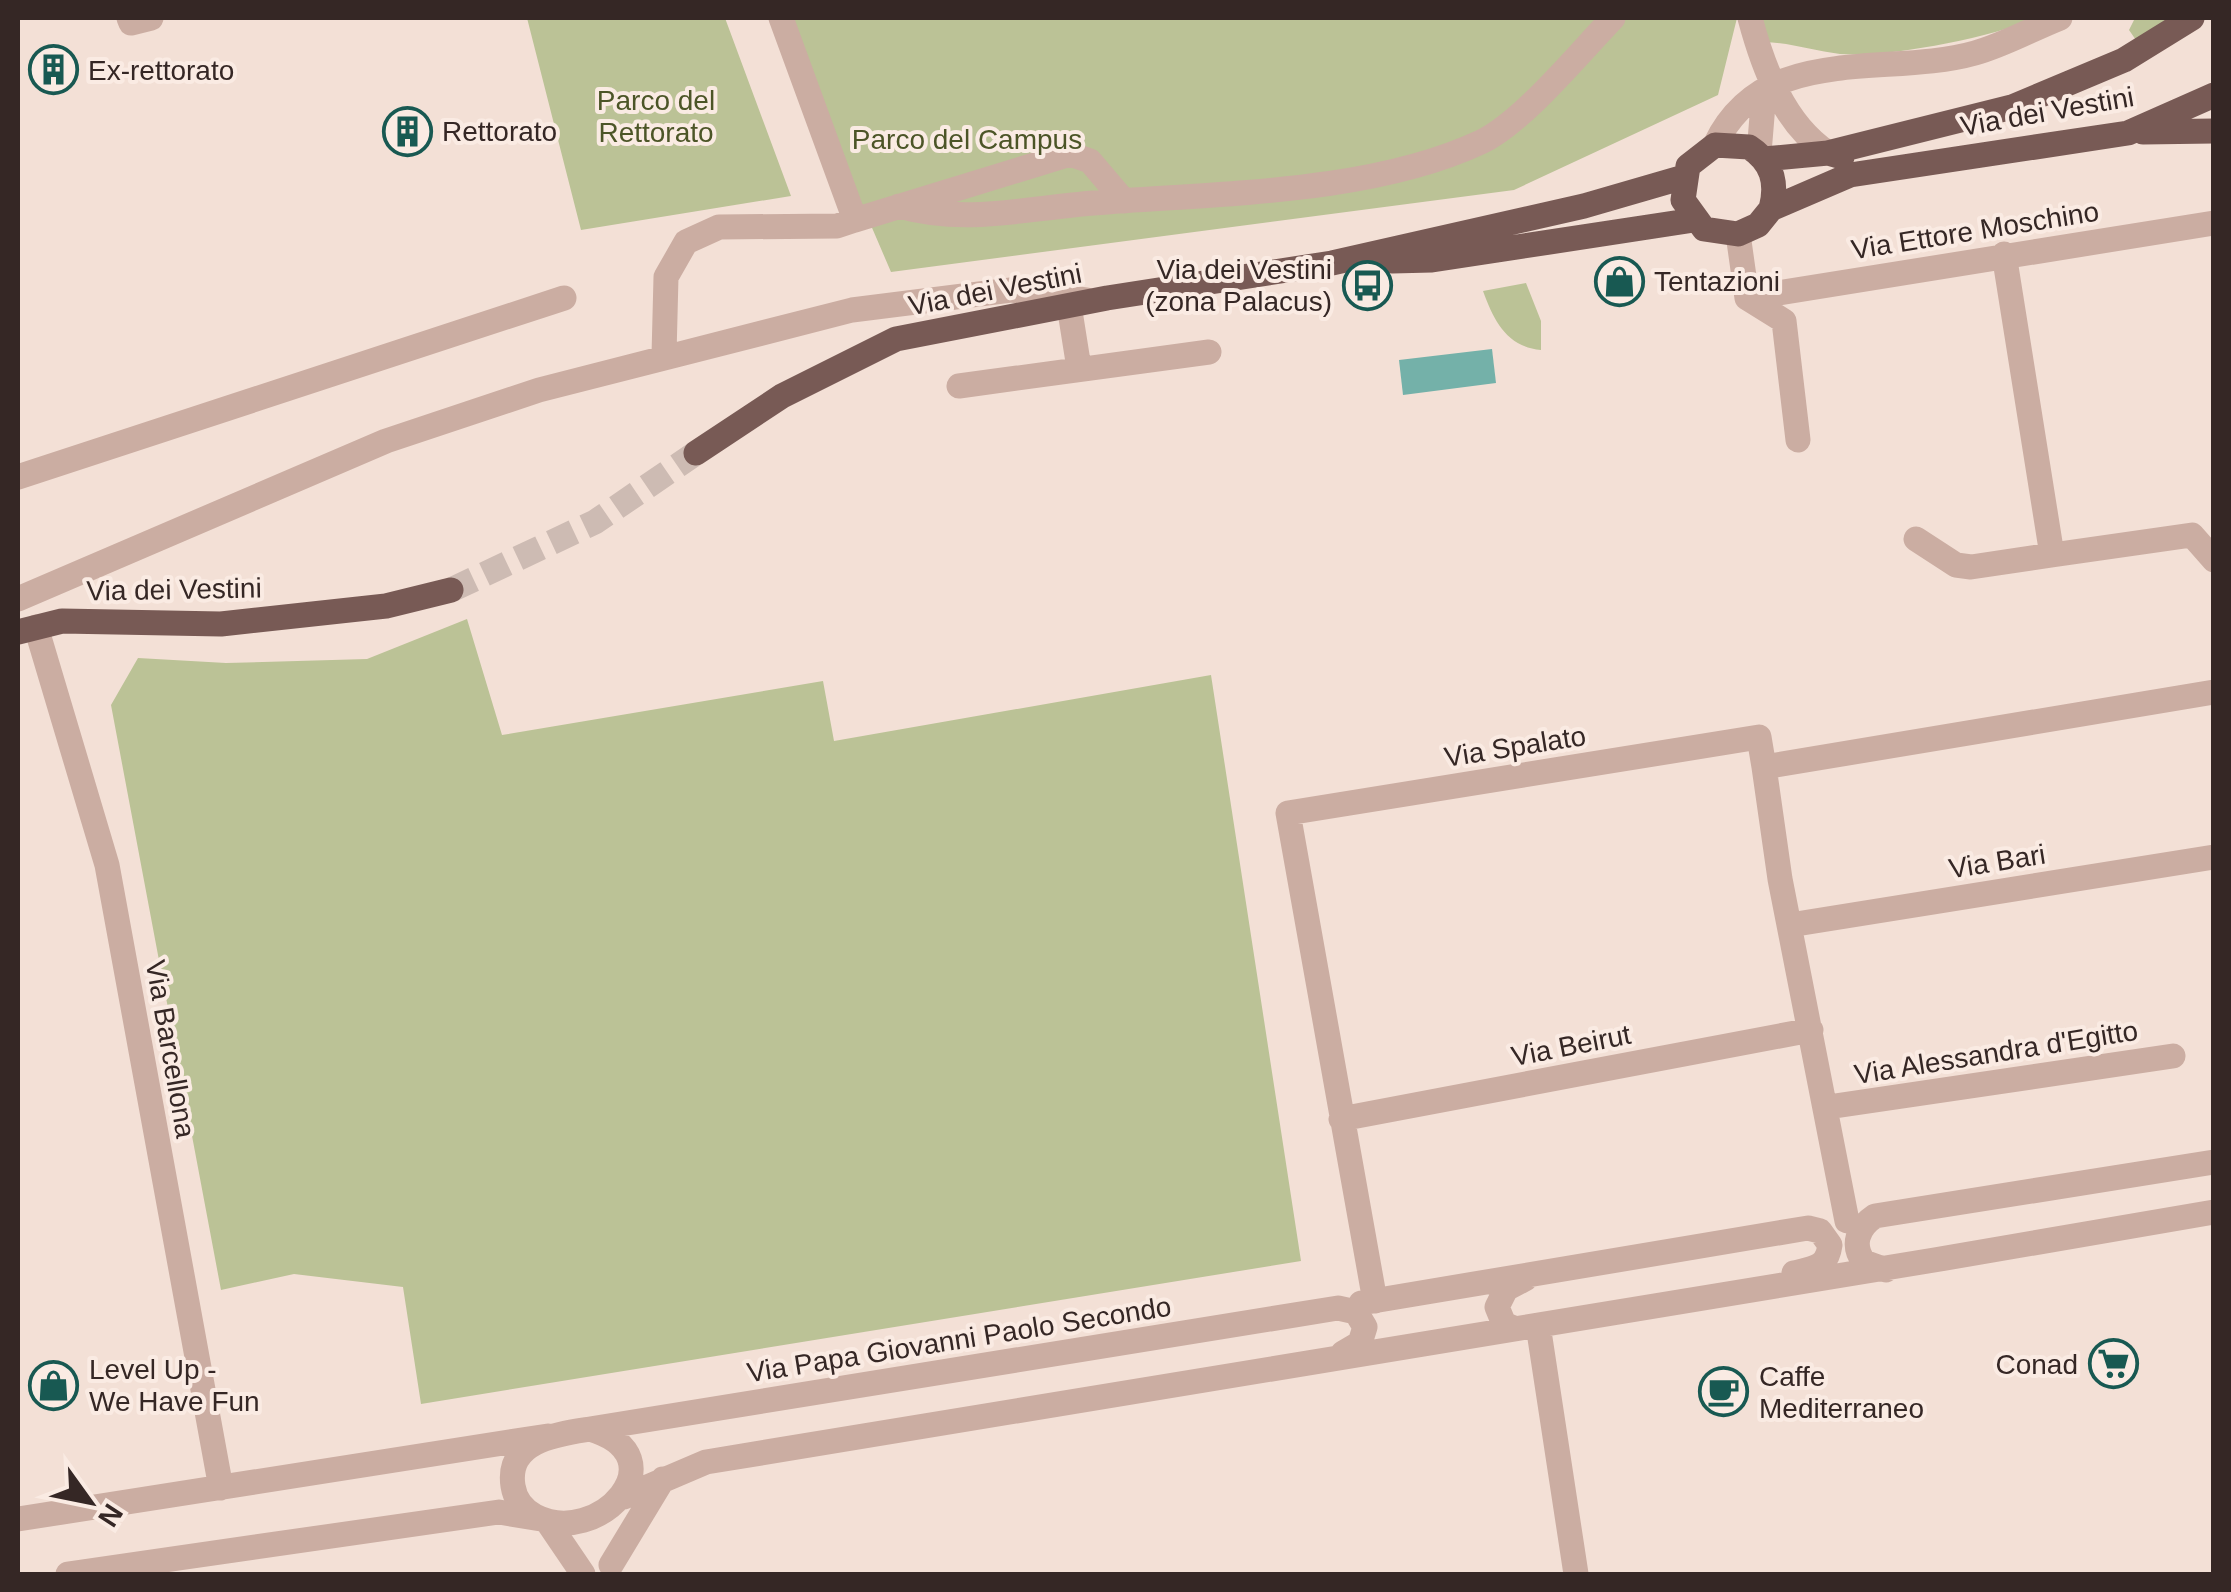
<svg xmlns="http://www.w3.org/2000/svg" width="2231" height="1592" viewBox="0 0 2231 1592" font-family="Arial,sans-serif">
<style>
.green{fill:#bbc296}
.water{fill:#74b1a9}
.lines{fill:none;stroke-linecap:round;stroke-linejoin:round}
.major-tunnel{stroke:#cdbbb3;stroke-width:25;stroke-dasharray:25 12;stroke-linecap:butt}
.minor{stroke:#cbada2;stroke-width:25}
.major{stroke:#785a55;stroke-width:25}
.labels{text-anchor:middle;stroke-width:8;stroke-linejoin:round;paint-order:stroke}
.poi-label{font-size:28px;fill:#352725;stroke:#faebe3;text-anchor:start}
.park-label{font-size:28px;fill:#4c5527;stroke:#faebe3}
.street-label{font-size:28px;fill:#352725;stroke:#faebe3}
</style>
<rect width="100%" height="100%" fill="#f3e0d6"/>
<path class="green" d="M527 18H725L791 196 581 230Z
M782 18H1737L1718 95 1514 190 891 272Z
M1760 18H2037C1993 37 1889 58 1840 54 1814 51 1792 43 1764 42Z
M2135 18H2183L2138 43 2129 30Z
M1526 283 1541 321V350C1507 347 1494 321 1483 291Z
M467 619 502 735 823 681 834 741 1211 675 1301 1261 421 1404 403 1287 294 1274 221 1290 111 705 138 658 226 663 367 659Z"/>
<path class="water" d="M1492 349 1496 383 1403 395 1399 360Z"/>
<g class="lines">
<path class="major-tunnel" d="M451 590 595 522 696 453"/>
<path class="minor" d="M129 18 131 23 151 18
M1750 18C1763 67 1784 124 1828 153
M1715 145C1764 41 1887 78 1975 53 2004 45 2032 29 2060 18
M1759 153 1764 92
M899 206C966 225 1027 208 1094 203 1216 193 1370 194 1481 142 1523 122 1580 52 1613 18
M855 220 1070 154 1090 161 1124 201
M1738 234 1747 298 2214 223
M2004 254 2052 555 2192 535 2214 560
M1747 298 1784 321 1798 440
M1069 305 1079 368
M664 355 666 277 686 242 719 227 837 226 855 220 781 18
M959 386 1209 352
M18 477 564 298
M1916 539 1956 565 1971 567 2052 555
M18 599 386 441 539 390 852 310 1011 290 1086 300
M36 627 107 865 221 1488
M1764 767 1780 879 1847 1221
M1790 925 2214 857
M1828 1107 2173 1056
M1341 1119 1811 1030
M1886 1270 1864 1262C1851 1245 1858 1227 1875 1216L2214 1162
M1375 1301 1288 813 1759 737 1764 767 2214 692
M1361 1303 1808 1228 1820 1231 1830 1245C1827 1268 1814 1268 1794 1273
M1538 1325 1576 1574
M1514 1328 1504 1324 1497 1307 1506 1289 1525 1279
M590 1429 1338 1308 1356 1312 1365 1327 1360 1343 1343 1353
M590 1429C683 1457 598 1549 535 1516 523 1510 515 1499 513 1486 506 1440 558 1434 590 1429Z
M624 1497 706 1462C1208 1377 1712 1300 2214 1212
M18 1519 548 1436
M547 1521 583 1574
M611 1565 663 1479
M68 1574 499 1512 541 1519"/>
<path class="major" d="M2143 132 2214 131
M1828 153 2012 107 2124 60 2192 18
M1764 159 1828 153 1842 157
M1771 209C1778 182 1772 162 1749 147L1715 145 1688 166 1683 200 1704 229 1738 234 1758 225 1771 209 1850 175 2128 133 2214 95
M1392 261 1432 260 1694 220
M696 453 782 396 896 339 1107 298 1332 263 1584 206 1684 177
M18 632 62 621 221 624 386 606 451 590"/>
</g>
<defs>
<symbol id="building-ring" viewBox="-11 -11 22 22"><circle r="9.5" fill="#faebe3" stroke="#185952" stroke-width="1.5"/><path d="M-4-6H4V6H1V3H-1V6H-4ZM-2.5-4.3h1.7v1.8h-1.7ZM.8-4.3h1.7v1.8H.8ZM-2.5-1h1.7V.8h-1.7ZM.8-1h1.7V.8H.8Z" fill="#185952"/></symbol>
<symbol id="shop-ring" viewBox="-11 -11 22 22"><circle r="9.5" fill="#faebe3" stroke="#185952" stroke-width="1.5"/><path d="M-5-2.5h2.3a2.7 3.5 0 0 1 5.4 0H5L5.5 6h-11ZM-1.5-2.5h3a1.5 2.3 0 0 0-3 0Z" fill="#185952"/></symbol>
<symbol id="bus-ring" viewBox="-11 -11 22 22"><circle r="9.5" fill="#faebe3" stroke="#185952" stroke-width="1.5"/><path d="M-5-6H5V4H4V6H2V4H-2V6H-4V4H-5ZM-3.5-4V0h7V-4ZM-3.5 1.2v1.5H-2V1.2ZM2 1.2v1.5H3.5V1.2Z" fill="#185952"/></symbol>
<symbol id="supermarket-ring" viewBox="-11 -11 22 22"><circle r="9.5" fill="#faebe3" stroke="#185952" stroke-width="1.5"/><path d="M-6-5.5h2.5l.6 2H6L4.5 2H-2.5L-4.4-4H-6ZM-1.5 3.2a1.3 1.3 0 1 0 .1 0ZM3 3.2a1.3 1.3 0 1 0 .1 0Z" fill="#185952"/></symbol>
<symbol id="cafe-ring" viewBox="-11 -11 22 22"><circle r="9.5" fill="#faebe3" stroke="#185952" stroke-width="1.5"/><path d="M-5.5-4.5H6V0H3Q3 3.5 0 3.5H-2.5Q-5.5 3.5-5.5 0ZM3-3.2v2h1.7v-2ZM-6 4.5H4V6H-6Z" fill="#185952"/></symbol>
</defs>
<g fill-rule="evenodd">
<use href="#building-ring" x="26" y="42" width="55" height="55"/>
<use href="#building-ring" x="380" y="104" width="55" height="55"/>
<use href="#shop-ring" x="1592" y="254" width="55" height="55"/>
<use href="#bus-ring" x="1340" y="258" width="55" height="55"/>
<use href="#supermarket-ring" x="2086" y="1336" width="55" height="55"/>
<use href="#shop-ring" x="26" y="1358" width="55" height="55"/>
<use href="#cafe-ring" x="1696" y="1364" width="55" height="55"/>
</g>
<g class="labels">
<g class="poi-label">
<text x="88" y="80">Ex-rettorato</text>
<text x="442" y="141">Rettorato</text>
<text x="1332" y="279" text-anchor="end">Via dei Vestini<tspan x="1332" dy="32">(zona Palacus)</tspan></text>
<text x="1654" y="291">Tentazioni</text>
<text x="2078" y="1374" text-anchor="end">Conad</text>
<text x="89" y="1379">Level Up -<tspan x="89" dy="32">We Have Fun</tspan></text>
<text x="1759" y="1386">Caffe<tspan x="1759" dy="32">Mediterraneo</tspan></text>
</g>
<g class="park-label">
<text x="656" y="110">Parco del<tspan x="656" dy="32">Rettorato</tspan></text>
<text x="967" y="149">Parco del Campus</text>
</g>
<g class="street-label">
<text transform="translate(2047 111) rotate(-10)" y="10">Via dei Vestini</text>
<text transform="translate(1975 230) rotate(-9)" y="10">Via Ettore Moschino</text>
<text transform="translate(995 289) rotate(-11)" y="10">Via dei Vestini</text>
<text transform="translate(174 589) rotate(-1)" y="10">Via dei Vestini</text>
<text transform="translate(1515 746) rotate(-9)" y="10">Via Spalato</text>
<text transform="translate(1997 861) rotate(-9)" y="10">Via Bari</text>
<text transform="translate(1571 1045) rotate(-11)" y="10">Via Beirut</text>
<text transform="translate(171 1049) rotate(80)" y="10">Via Barcellona</text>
<text transform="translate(1996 1052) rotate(-9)" y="10">Via Alessandra d'Egitto</text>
<text transform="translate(959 1339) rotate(-9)" y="10">Via Papa Giovanni Paolo Secondo</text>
</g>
</g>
<rect width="2231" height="1592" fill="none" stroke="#352725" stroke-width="40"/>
<g transform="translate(90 1502) rotate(123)" stroke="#faebe3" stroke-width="8" paint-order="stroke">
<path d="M0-8L18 38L0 25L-18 38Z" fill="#352725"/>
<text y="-15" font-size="28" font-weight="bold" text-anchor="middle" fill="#352725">N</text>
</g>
</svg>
